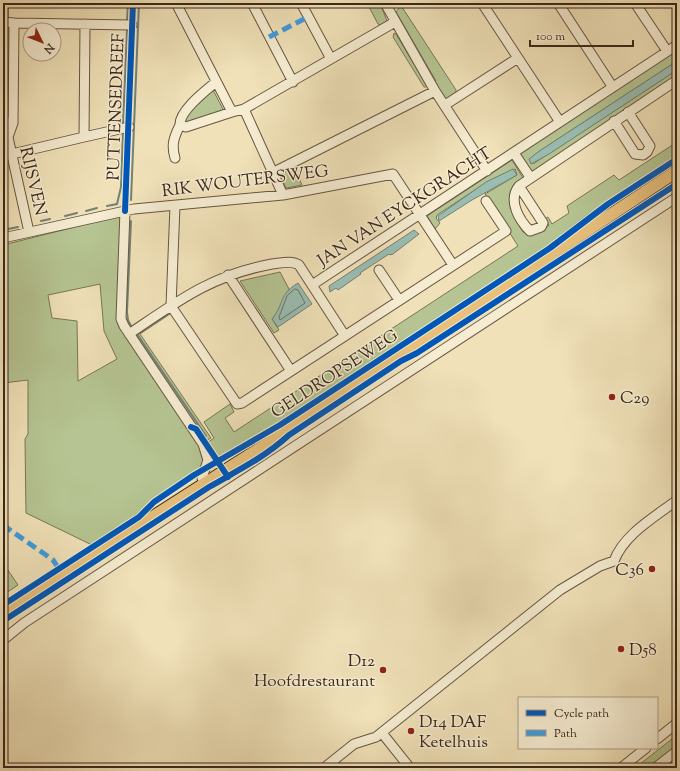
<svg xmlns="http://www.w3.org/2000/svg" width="680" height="771" viewBox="0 0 680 771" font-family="'Sorts Mill Goudy',serif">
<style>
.green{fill:#b5c492;stroke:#787656;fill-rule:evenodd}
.water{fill:#9abdb2;stroke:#748176}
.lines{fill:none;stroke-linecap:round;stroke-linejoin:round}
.shore{stroke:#6a7266;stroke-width:1}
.stream{stroke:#748176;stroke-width:2}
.minor-casing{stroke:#685642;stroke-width:11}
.major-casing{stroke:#3b271b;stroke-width:14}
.minor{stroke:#f5ecd1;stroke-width:9}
.major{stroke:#e8c07c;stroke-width:12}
.quiet{stroke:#3f9cdf;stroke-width:5;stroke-dasharray:10 5;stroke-linecap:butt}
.cycleway-casing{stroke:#f5ecd1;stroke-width:8}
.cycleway{stroke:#0057b8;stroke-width:6}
.poi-dot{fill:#8f2418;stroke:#f5ecd1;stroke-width:1.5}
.labels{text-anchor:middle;stroke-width:3;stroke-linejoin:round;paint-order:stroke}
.street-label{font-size:17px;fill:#3b271b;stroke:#f5ecd1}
.poi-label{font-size:17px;fill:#3b271b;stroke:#f5ecd1;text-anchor:start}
</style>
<rect width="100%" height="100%" fill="#f0e1b8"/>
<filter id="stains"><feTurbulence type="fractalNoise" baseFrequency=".005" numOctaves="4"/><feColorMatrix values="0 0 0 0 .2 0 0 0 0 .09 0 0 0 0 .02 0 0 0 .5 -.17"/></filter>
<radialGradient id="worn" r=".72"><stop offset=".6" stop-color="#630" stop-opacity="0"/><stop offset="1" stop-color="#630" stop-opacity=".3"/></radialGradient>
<path class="green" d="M367 3H380L387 21 380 25 378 24Z
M400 7H402L456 90V92L446 99 434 82 436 81 396 12Z
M3 25 11 29 10 124H8L3 103Z
M394 33 396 34 427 86 426 87H424L393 37Z
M677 49V61L538 152 529 160 533 164 677 70V78L532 172 520 153Z
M213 90 224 111 185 123 182 119Z
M677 142V155L587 215 529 260 280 423 218 459 207 443 214 438 204 422 230 404 234 412 225 418 234 432 518 246 485 194 517 175 515 169 487 182 437 215 436 218 440 223 435 229 427 216 512 160 523 178 512 188C509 204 514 219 523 232 532 237 542 232 549 225L545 219 548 217 552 224 569 213 567 206 614 175 619 180Z
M294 167 302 185 286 188 280 175Z
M119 216 121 218 117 316 203 450 204 469 148 504 130 520 92 545 26 513 25 439 28 434V380L3 383V245ZM100 284 104 331 117 359 78 381 77 321 52 318 48 295Z
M280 272 289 289 279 311 272 319 279 330 274 333 240 281Z
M167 312 170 314 140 334 211 438 205 441 134 338 135 333Z
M3 563 18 585 3 595Z
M677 735V747L651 768H635Z"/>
<path class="water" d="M677 61V70L549 154 531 164 529 159 538 152Z
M513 169 517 175 472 200 439 221 438 216 486 182Z
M414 230 419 234 393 254 390 255 389 254 360 273 361 274 338 290 336 288 330 292 329 286Z
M298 283 312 304 278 327 272 319C285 303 278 295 298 283Z"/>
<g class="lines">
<path class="shore" d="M295 289 298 290 305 303 280 320 279 317 287 296Z"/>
<path class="stream" d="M127 21 128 3
M123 124 127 30
M131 200 139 3
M107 206 117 204 121 187 123 132
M86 211 97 208
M65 216 77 213
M41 221 50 219
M3 230 18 227
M167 315 137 334 206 436
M131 326 128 320 127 312 131 221"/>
<defs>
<path id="minor" d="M176 3 232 112 244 109 283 195
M252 3 293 82
M301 3 331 59
M385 3 435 91 487 171
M482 3 560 122
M558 3 612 86
M635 3 667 51
M3 22 14 23 13 123 8 137
M3 22V3
M14 23 132 25
M216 82C205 91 179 111 180 125L186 127 232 112
M445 105 518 58
M244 109 395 22
M3 115 29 232
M614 121 635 154 643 155 647 152 650 146 628 112
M84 137 129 127
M514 153 530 177
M12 154 84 137 85 24
M175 158C171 145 174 137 180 125
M274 172 435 91
M519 186 677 80
M519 186 543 223 541 227 530 231C520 221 507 201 519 186Z
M175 206 171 306 237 404 242 403 506 231 486 201
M125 211 121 319 124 326 203 444 208 460 202 478
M3 238 134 209 283 195 393 174 453 265
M379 270 399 300
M228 275 291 371
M312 285 677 45
M129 334C178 301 212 275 272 264 281 263 292 260 299 265L345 336
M3 640 24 623 677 197
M382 733 410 768
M657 739 677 723
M324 768 354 744 376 737 560 590 600 566 614 561C624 534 655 517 677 500
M621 768 646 748
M655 768 677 751"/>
<path id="major" d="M3 613 270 442 288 428 677 171"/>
</defs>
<use href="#minor" class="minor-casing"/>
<use href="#major" class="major-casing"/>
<use href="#minor" class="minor"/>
<use href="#major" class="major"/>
<path class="quiet" d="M253 6 258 3
M269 37 308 17
M3 525 53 560 59 569"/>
<defs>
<path id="cycleway" d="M125 211 133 3
M191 427 196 429 228 477
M3 605 139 517 154 502 194 475 280 425 422 332 550 248 608 204 677 159
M3 621 209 487C237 471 265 457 289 435L401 361 417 353 677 184"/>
</defs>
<use href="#cycleway" class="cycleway-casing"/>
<use href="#cycleway" class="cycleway"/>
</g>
<g class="poi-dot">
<circle cx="612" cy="397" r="4"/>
<circle cx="652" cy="569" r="4"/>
<circle cx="621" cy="649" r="4"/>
<circle cx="383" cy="670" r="4"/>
<circle cx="411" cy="731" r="4"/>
</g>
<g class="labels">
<g class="street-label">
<text transform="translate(115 107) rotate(-88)" y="6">PUTTENSEDREEF</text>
<text transform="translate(245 180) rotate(-7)" y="6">RIK WOUTERSWEG</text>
<text transform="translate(34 181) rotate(77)" y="6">RIJSVEN</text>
<text transform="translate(404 206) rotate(-33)" y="6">JAN VAN EYCKGRACHT</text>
<text transform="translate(334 373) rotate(-33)" y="6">GELDROPSEWEG</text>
</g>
<g class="poi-label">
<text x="620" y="403">C29</text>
<text x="644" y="575" text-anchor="end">C36</text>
<text x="629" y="655">D58</text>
<text x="375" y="666" text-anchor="end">D12<tspan x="375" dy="20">Hoofdrestaurant</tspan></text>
<text x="419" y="727">D14 DAF<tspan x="419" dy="20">Ketelhuis</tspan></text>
</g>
</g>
<rect width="680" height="771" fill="none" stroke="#f0e1b8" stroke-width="16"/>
<rect x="4" y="4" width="672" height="763" fill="none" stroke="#3b271b" stroke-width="2"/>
<rect x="8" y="8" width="664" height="755" fill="none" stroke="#3b271b"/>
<rect x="518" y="697" width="140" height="52" fill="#f5ecd1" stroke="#ab9d88"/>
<rect x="526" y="710" width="20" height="6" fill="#0057b8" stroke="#ab9d88"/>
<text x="554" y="717" font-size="12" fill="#3b271b">Cycle path</text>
<rect x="526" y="730" width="20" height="6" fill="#3f9cdf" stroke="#ab9d88"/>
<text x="554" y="737" font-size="12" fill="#3b271b">Path</text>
<g transform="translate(42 42) rotate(133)"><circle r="19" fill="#f5ecd1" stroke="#ab9d88"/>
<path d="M0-3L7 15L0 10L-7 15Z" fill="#8f2418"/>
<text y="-6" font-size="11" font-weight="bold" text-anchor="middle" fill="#3b271b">N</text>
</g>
<path d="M530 40v6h103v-6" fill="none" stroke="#3b271b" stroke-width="2"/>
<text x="536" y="40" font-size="12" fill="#3b271b" stroke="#f5ecd1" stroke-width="3" paint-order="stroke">100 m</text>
<rect width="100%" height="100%" filter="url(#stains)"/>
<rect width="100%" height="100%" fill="url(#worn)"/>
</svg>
